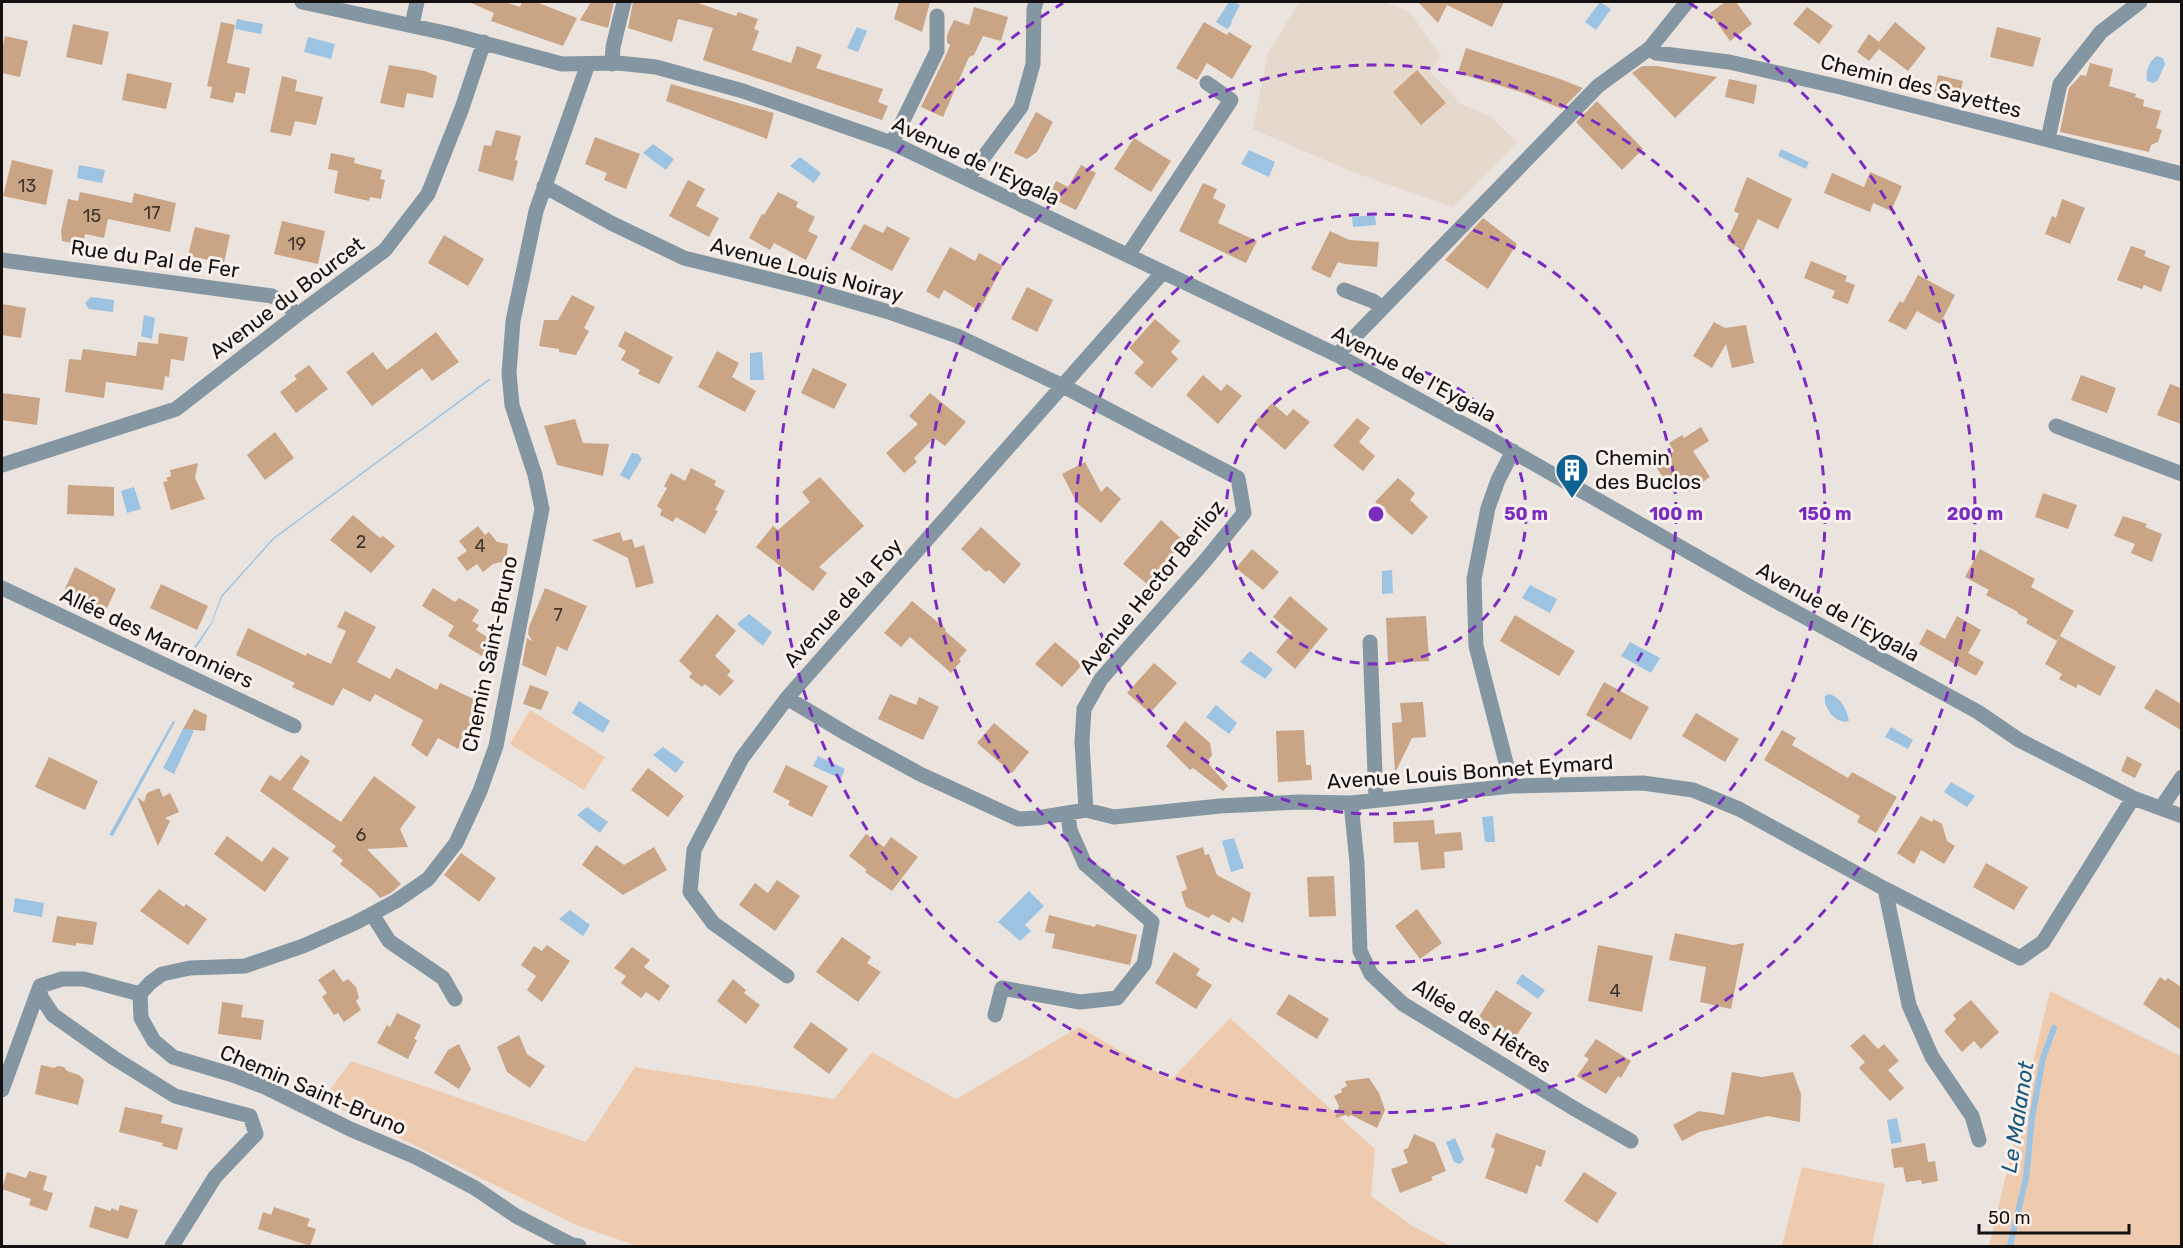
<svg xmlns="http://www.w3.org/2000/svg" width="2183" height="1248" viewBox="0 0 2183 1248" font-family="Rubik,sans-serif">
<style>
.built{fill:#e5d8cd}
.green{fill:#eecbae}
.water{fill:#9cc3e2}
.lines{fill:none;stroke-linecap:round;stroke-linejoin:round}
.stream{stroke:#9cc3e2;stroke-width:6}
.building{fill:#c9a485}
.minor{stroke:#8596a3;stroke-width:15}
.ring{fill:none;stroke:#7b2cbf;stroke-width:3;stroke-dasharray:10 8}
.labels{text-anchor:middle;stroke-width:6;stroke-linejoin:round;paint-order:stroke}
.number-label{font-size:18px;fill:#41362d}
.street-label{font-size:21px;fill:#141110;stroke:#f8f1eb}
.poi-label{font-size:21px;fill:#141110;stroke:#f8f1eb;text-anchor:start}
.water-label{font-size:22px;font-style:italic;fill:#18577f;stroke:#f8f1eb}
.centre{fill:#7b2cbf;stroke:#f8f1eb;stroke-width:3}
.ring-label{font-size:18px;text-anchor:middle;font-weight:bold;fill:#7b2cbf;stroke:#f8f1eb;stroke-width:6;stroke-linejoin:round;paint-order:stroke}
</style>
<rect width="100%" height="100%" fill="#ebe4de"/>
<path class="built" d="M1299 2H1384L1409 11 1441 56 1430 71 1461 104 1490 116 1517 142 1453 207 1350 171 1253 129 1268 53Z"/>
<path class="green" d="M530 710 605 757 584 790 510 744Z
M2050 991 2181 1056V1246H1989Z
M1230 1018 1375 1149 1371 1196 1414 1227 1451 1246H637L576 1225 323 1100 351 1061 586 1142 635 1067 834 1099 872 1052 956 1099 1079 1027 1171 1080Z
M1802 1167 1885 1184 1872 1246H1782Z"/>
<path class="water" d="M1229 2H1234L1240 5 1232 20 1231 25 1227 29 1216 22Z
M1600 2 1611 9 1596 30 1585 22Z
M237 19 263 24 261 34 235 29Z
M857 27 867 31 858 52 847 48Z
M308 37 335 44 331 59 304 52Z
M2157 56 2163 58 2165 64 2158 80 2153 83 2147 81C2145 72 2149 61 2157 56Z
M653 144 674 159 666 170 643 153Z
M1781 149 1809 162 1806 169 1778 156Z
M1249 150 1275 162 1269 177 1241 164Z
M800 157 821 173 814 183 790 166Z
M79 165 105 170 102 183 77 178Z
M1375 215 1376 225 1353 227 1352 217Z
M91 297 114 300 113 312 89 309 85 303Z
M144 315 155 318 152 339 141 336Z
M762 352 764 380H750V353Z
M490 378V380L274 539 222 597 211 625 194 651 192 650 211 623 221 596 273 538Z
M632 453 638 454 642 459 629 480 620 475Z
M134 487 141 509 127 513 121 491Z
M1392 570 1393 593 1382 594V571Z
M1530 585 1557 599 1550 613 1522 598Z
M749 614 772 632 763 646 737 624Z
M1630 642 1660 658 1651 673 1621 656Z
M1250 651 1273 669 1265 679 1240 662Z
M1829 694C1841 697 1847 710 1849 721 1836 725 1823 708 1825 696Z
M579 701 610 721 603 733 572 713Z
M1216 705 1237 723 1229 734 1206 717Z
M173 721 175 722 113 836 109 835Z
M184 727 194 731 174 774 163 768Z
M1891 727 1913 740 1908 749 1885 737Z
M663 747 684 762 676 773 653 755Z
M818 756 845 769 841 779 813 766Z
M1951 782 1975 796 1967 807 1944 792Z
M587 807 608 822 600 833 577 815Z
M1493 816 1495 842H1485L1482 817Z
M1234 838 1244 868 1231 872 1222 841Z
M1029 891 1044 906 1025 925 1031 931 1020 941 998 922Z
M15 898 44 903 42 917 13 912Z
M570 910 590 925 583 936 559 919Z
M1522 974 1545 990 1538 999 1516 983Z
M1897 1118 1902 1142 1891 1144 1887 1120Z
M1455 1138 1464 1159 1460 1164 1454 1162 1446 1142Z"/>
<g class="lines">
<path class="stream" d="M2010 1246 2026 1178 2032 1118 2043 1058 2054 1028"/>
</g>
<path class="building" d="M469 2H505L520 7 522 2H536L577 18 563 46 491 21 494 13Z
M591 2H614L608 28 580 20Z
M633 2H695L736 16 738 12 758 19 754 29 759 31 752 50 791 63 797 46 822 55 816 68 883 89 878 102 888 106 882 120 703 60 713 28 678 19 672 42 628 28Z
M899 2H930L922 32 894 19Z
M1418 2H1504L1492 27 1447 5 1438 23Z
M1725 2H1736L1752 24 1730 41 1710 13Z
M974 7 1008 17 1001 41 983 36 974 55 969 57 943 117 921 107 946 55 950 45 947 43V35L954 20 969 25Z
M1807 7 1833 26 1819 44 1793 24Z
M221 22 235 25 227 63 250 68 245 94 236 92 233 103 210 98 212 87 207 86Z
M1204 22 1227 35 1229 32 1252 46 1232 79 1207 63 1197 80 1176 68Z
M1895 22 1926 48 1908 71 1879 49 1869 61 1857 52 1869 34 1879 42Z
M73 24 109 32 102 65 66 57Z
M1997 27 2041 38 2033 67 1990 57Z
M5 36 28 41 20 77 2 73V50Z
M1466 48 1560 79 1583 88 1562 109 1524 93 1458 73Z
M2090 63 2113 69 2109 86 2136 94 2135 97 2144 100 2143 106 2161 111 2156 128 2162 130 2158 142 2151 145 2149 152 2060 132 2069 88 2081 75 2086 76Z
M389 65 425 71 437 76 433 98 407 93 404 108 380 103Z
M1642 66H1657L1717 77 1675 118 1632 73Z
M1417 70 1446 103 1421 125 1393 92Z
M127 73 172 83 166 109 122 100Z
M1938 75 1963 81 1959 100 1934 95Z
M282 76 297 80 295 91 323 97 316 125 295 121 291 136 270 132Z
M1729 79 1757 85 1754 104 1725 97Z
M671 84 774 113 767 139 666 101Z
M1597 101 1643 149 1622 170 1576 122Z
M1036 112 1053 122 1037 152 1027 159 1014 153Z
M496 130 521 136 515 160 518 161 513 181 478 171 484 145 491 146Z
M595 137 640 154 626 189 604 180 607 173 585 164Z
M1134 138 1171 161 1151 192 1114 169Z
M331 153 355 158 354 163 382 170 380 179 385 180 381 199 370 197 369 201 334 193 338 171 328 169Z
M12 160 53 170 46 205 3 196Z
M1081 165 1096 173 1076 210 1049 197 1056 181 1068 187Z
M1870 172 1902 186 1891 211 1873 203 1870 212 1824 193 1832 173 1864 187Z
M1747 177 1792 199 1778 229 1758 219 1743 251 1727 240 1739 214 1734 211Z
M688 180 705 189 696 206 719 218 709 237 669 216Z
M1203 183 1217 189 1213 198 1226 205 1218 223 1257 241 1246 263 1179 231Z
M80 192 132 203 134 193 176 203 170 232 108 219 104 238 85 234 83 245 62 241 61 231 68 199 78 201Z
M778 192 798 202 796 207 815 217 808 231 818 236 806 260 774 243 770 250 749 238 762 214 764 215Z
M2062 199 2085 208 2070 244 2045 234 2052 216 2056 218Z
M1483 218 1517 244 1488 289 1445 260Z
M282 221 325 231 318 264 274 254Z
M864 224 883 233 887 226 910 238 892 271 850 249Z
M195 227 230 235 224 263 188 256Z
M1330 231 1349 240 1379 242 1377 267 1345 264 1338 262 1330 278 1311 269Z
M444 235 484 259 468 286 428 263Z
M2131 246 2146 251 2144 256 2170 266 2161 292 2144 285 2142 289 2117 280Z
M950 247 975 261 979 253 1003 266 979 311 944 290 939 299 926 291Z
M1811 261 1847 276 1845 281 1855 285 1848 304 1832 298 1835 291 1804 278Z
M1918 275 1955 295 1940 324 1917 311 1906 330 1888 321 1900 301 1903 303Z
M1027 287 1053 300 1037 332 1011 319Z
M572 295 595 307 584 328 589 331 576 355 559 352V349L539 346 544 320H558Z
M2 304 26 308 21 338 2 335Z
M1155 319 1180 341 1171 352 1178 359 1152 388 1134 373 1144 362 1129 348Z
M1714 322 1725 328 1746 325 1754 363 1732 368 1726 344 1712 368 1693 356Z
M625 331 673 357 659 384 638 374 640 370 621 360 626 351 618 346Z
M436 332 459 362 432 381 422 368 372 406 346 372 373 352 387 370Z
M159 333 188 337 184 361 171 359 169 377 165 376 163 390 106 382 104 398 65 392 69 359 81 360 83 349 136 356 138 342 158 344Z
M717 351 739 363 732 377 756 391 745 412 698 387Z
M309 365 328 389 296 413 280 392 297 379 294 376Z
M813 368 847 384 834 409 801 393Z
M1203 375 1221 391 1227 384 1242 396 1218 424 1186 395Z
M2081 375 2116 388 2107 413 2071 400Z
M2170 384 2181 388V424L2157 415Z
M2 393 40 398 37 425 2 420Z
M930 393 966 422 945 446 934 438 914 458 917 462 904 473 886 453 918 424 909 416Z
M1272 403 1287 416 1293 409 1310 422 1285 450 1254 423Z
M1357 418 1370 428 1359 442 1375 456 1363 471 1333 446Z
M575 419 583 443 609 444 603 476 557 465 544 426Z
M1701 427 1709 441 1693 451 1710 477 1688 492 1683 485 1673 492 1654 464 1674 451 1669 443 1682 435 1684 438Z
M275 432 294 458 265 480 247 455Z
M1085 462 1101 492 1107 486 1121 499 1101 523 1077 503 1062 474Z
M198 463 195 478 205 499 171 510 163 482 168 481 166 478 171 476 170 470Z
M691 468 716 481 714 485 725 491 715 510 718 511 705 534 676 517 673 522 660 515 662 510 657 506 667 488 664 486 671 473 685 481Z
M820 477 864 526 819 567 827 573 813 591 756 547 773 526 778 530 810 502 802 492Z
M1398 478 1415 493 1410 500 1428 517 1412 535 1375 502Z
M68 485 114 487V516L67 514Z
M2043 493 2077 505 2068 529 2035 517Z
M353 515 380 538 383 536 395 546 371 573 330 540Z
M2123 516 2147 524 2145 527 2162 534 2152 562 2131 553 2135 544 2114 536Z
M1161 520 1184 541 1147 584 1123 564Z
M478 526 485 535 489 532 497 542 508 544 506 561 493 564 483 572 477 564 467 571 457 558 467 551 459 541Z
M981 527 1021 564 1004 584 989 570 986 572 961 549Z
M620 532 623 541 632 539 635 548 644 545 654 583 636 588 628 558 592 540Z
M1252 549 1279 572 1263 590 1236 568Z
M1980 549 2035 579 2031 587 2074 611 2057 641 2026 623 2028 619 2017 613 2018 612 1986 595 1989 590 1965 577Z
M75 567 116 589 106 610 64 591Z
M161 584 208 606 197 630 150 608Z
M433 588 455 602 459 598 479 610 472 621 479 625 476 630 492 640 482 656 448 636 454 626 422 606Z
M545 588 587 606 567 651 557 646 546 676 522 665 527 638 533 642 528 634 529 627Z
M1290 596 1328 629 1295 669 1276 652 1292 633 1273 617Z
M912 601 946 629 945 631 967 650 959 659 961 661 951 673 910 637 901 647 884 633Z
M345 611 376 627 357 662 390 679 396 668 437 690 440 683 482 703 458 749 438 738 427 757 411 745 423 720 375 694 370 702 343 688 333 706 292 687 295 683 236 655 248 628 306 656 307 653 331 664 346 631 337 627Z
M717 614 736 631 715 656 731 671 727 675 734 681 720 696 705 684 702 687 689 677 692 673 679 661Z
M1515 615 1575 651 1559 676 1500 641Z
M1426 616 1429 661 1388 663 1386 618Z
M1957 616 1981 630 1968 653 1984 662 1976 676 1919 644 1927 629 1945 639Z
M2060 636 2116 667 2100 696 2078 684 2076 688 2059 679 2062 674 2045 664Z
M1055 642 1082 665 1062 687 1035 664Z
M1154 663 1177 683 1150 713 1127 693Z
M1604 682 1649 707 1631 740 1586 715Z
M530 685 549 692 541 710 523 704Z
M2156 689 2181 704V730L2144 708Z
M890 694 916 705 919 697 939 707 923 740 878 719Z
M1423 702 1426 737 1412 738 1395 773 1392 723 1402 722 1400 703Z
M194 709 207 715 205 731 183 729Z
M1696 713 1739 739 1725 762 1682 736Z
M1185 721 1210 743 1212 755 1207 762 1228 786 1223 791 1193 768 1190 770 1166 746Z
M994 723 1029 752 1012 773 977 743Z
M1304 730 1306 765H1311L1312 780 1278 782 1276 731Z
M1782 730 1796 738 1792 745 1848 778 1852 772 1897 797 1876 833 1857 822 1860 816 1764 760Z
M301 755 310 761 292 789 341 822 374 776 416 807 400 829 408 847 367 849 401 884 391 893 380 898 373 890 340 864 343 860 332 851 336 846 260 791 270 775 280 781Z
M2127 756 2142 764 2135 778 2121 771Z
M49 757 98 781 85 810 35 787Z
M786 765 828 786 812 817 788 805 790 801 773 792Z
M648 768 684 796 668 817 631 790Z
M159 788 163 797 170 793 179 812 165 818 170 821 158 846 137 797 144 802 147 793Z
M1921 816 1932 822 1933 819 1942 824 1947 841 1955 846 1944 864 1921 850 1914 864 1897 853Z
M1434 820 1435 834 1461 832 1463 850 1444 852 1445 868 1421 870 1418 842 1394 843 1393 822Z
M866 834 884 847 891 837 918 857 892 891 865 872 867 870 849 856Z
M227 836 262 862 273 847 289 858 265 892 214 854Z
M596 845 624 865 654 847 667 870 623 895 582 865Z
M1203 847 1205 855 1209 854 1217 875 1251 893 1243 923 1233 917 1229 923 1212 914 1209 918 1186 907 1181 892 1187 889 1176 856Z
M461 853 496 878 479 902 444 875Z
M1986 863 2028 887 2014 910 1973 887Z
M1334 876 1336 916 1309 917 1307 877Z
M777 880 800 896 775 931 739 905 755 883 768 893Z
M159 889 184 907 186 904 207 919 188 945 140 911Z
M1417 909 1442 943 1420 959 1395 926Z
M1049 915 1095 927 1096 924 1137 935 1130 965 1052 948 1055 934 1045 932Z
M57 916 97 922 93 945 76 943V946L52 942Z
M1675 933 1733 945 1744 943 1731 1009 1700 1002 1706 967 1669 960Z
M842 937 871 957 867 963 881 972 858 1002 816 972Z
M547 945 570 961 542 1002 527 990 536 976 521 965 534 946 542 951Z
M1598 945 1653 956 1642 1012 1588 1001Z
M632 947 650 960 644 967 670 986 659 1001 646 992 641 998 621 983 626 976 614 968Z
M1174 952 1200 969 1196 975 1212 985 1196 1009 1155 983Z
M334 969 343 982 348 979 356 987 359 998 356 1001 361 1010 344 1022 338 1013 334 1015 322 997 327 993 318 980Z
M2160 977 2165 981 2168 978 2181 987V1030L2143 1004Z
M733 979 746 990 744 993 760 1005 746 1024 717 1001Z
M1496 990 1532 1013 1514 1039 1478 1018Z
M1289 994 1329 1019 1317 1039 1276 1014Z
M1971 1000 1999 1032 1981 1049 1974 1041 1962 1052 1944 1031 1956 1019 1953 1015Z
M222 1002 243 1005 241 1017 264 1020 261 1040 218 1034Z
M397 1013 421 1025 414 1039 417 1040 408 1059 377 1043 387 1025 390 1027Z
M811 1022 848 1049 829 1074 793 1047Z
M1864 1034 1878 1049 1884 1044 1899 1061 1888 1070 1904 1088 1890 1101 1859 1068 1865 1062 1850 1046Z
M519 1035 527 1054 545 1066 530 1088 507 1072 497 1047Z
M1596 1039 1631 1061 1621 1078 1618 1076 1606 1094 1577 1076 1589 1059 1584 1056Z
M459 1044 471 1069 459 1089 434 1073 448 1050Z
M41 1065 54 1068 58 1066 64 1067 67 1071 79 1075 84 1080 78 1105 35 1094Z
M1732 1072 1762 1077 1793 1072 1801 1094 1800 1122 1768 1116 1699 1132 1682 1141 1673 1125 1699 1111 1724 1115Z
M1369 1078 1379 1093 1385 1110 1377 1128 1351 1115 1348 1117 1346 1115 1335 1118 1339 1106 1334 1096 1342 1092 1341 1089 1347 1086 1345 1081Z
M125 1107 163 1115 161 1123 183 1128 177 1150 162 1146 163 1143 119 1132Z
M1496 1133 1546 1151 1541 1167 1536 1165 1527 1194 1485 1178 1495 1149 1491 1147Z
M1414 1134 1435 1143 1446 1171 1431 1177 1433 1180 1400 1193 1391 1169 1408 1163 1403 1150 1408 1148Z
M1925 1143 1928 1162 1935 1161 1938 1181 1922 1184 1921 1180 1906 1182 1903 1167 1894 1168 1891 1149Z
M29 1171 47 1176 43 1190 53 1193 47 1211 29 1205 31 1199 2 1189 7 1172 26 1178Z
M1584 1172 1617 1193 1597 1223 1564 1201Z
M120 1205 138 1210 128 1239 89 1227 95 1206 110 1211 112 1208 118 1211Z
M274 1207 310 1219 307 1226 316 1229 310 1246 258 1229 263 1212 271 1215Z"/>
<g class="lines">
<path class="minor" d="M302 2 450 34 562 64 618 63 656 67 743 91 892 143 1337 355 1489 438 1752 588 1978 712 2019 740 2133 798 2182 816
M412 25 417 2
M1650 48 1656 53 1729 62 1840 87 2182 174
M612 64 613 47 624 2
M2048 139 2060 84 2101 32 2140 2
M892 143 937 51V16
M968 178 1021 107 1033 64 1034 9 1036 2
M544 186 611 223 684 258 809 289 889 312 957 336 1063 386 1238 478 1244 513 1204 562 1101 679 1084 709 1082 742 1086 810
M1128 255 1231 100 1207 83
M2 260 272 296 285 303 297 315
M1344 290 1373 301 1382 308
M1337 355 1598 86 1650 48 1687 2
M2056 426 2182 474
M2 465 176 409 297 315 385 250 428 194 462 108 484 42
M2 588 294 726
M1370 642 1376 800
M787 698 847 734 920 774 1018 819 1037 818 1086 810 1114 817 1220 806 1299 802 1351 803 1512 786 1643 783 1693 790 1739 809 1885 889 2020 958 2043 942 2133 798
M1512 786 1476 646 1474 579 1488 508 1498 480 1513 451
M1351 803 1357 863 1360 951 1371 974 1403 1004 1575 1109 1631 1141
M2161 808 2182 777
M1885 889 1909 1005 1932 1057 1972 1116 1979 1140
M372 914 389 941 443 978 455 999
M787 976 713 923 690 892 694 850 742 758 787 698 1163 272
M40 986 41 997 53 1015 114 1058 175 1096 250 1116 256 1134 215 1177 172 1246
M995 1015 1002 988 1080 1002 1117 998 1144 964 1152 922 1085 864 1070 830 1068 814
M2 1090 40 986 62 979H84L140 994
M579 1246 572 1245 516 1216 475 1188 416 1157 350 1129 265 1087 233 1075 173 1057 154 1041 141 1018 140 994 150 983 162 974 190 968 245 966 303 946 355 923 396 901 428 879 456 843 480 791 496 746 542 509 535 475 512 405 509 373 513 321 536 211 588 64"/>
</g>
<g class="ring">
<circle cx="1376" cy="514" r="150"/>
<circle cx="1376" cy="514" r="300"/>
<circle cx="1376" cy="514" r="449"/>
<path d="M1689 3A599 599 0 1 1 1063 3"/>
</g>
<defs>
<symbol id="building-pin" viewBox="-11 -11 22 30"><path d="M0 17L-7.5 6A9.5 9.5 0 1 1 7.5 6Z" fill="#0d6293" stroke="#f8f1eb"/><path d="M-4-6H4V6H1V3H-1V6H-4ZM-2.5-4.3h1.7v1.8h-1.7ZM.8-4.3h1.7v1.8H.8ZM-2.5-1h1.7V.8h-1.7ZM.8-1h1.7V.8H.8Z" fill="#fff"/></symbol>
</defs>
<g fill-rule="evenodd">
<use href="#building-pin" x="1553" y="451" width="38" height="52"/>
</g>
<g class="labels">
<g class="number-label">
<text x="27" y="192">13</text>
<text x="152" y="219">17</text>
<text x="92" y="222">15</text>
<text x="297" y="250">19</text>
<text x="361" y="548">2</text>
<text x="480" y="552">4</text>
<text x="558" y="621">7</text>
<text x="361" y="841">6</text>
<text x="1615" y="997">4</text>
</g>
<g class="street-label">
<text transform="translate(1921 86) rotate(14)" y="7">Chemin des Sayettes</text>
<text transform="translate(976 161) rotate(25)" y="7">Avenue de l'Eygala</text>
<text transform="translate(155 259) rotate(8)" y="7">Rue du Pal de Fer</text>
<text transform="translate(807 270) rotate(15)" y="7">Avenue Louis Noiray</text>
<text transform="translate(287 298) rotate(-37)" y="7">Avenue du Bourcet</text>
<text transform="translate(1414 374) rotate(28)" y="7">Avenue de l'Eygala</text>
<text transform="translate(1152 587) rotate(-51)" y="7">Avenue Hector Berlioz</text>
<text transform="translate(843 603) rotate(-48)" y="7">Avenue de la Foy</text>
<text transform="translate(1838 612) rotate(29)" y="7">Avenue de l'Eygala</text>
<text transform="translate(157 638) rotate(25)" y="7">Allée des Marronniers</text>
<text transform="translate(490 654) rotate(-78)" y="7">Chemin Saint-Bruno</text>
<text transform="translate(1470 772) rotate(-4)" y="7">Avenue Louis Bonnet Eymard</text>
<text transform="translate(1482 1026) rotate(32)" y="7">Allée des Hêtres</text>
<text transform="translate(313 1090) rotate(23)" y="7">Chemin Saint-Bruno</text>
</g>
<g class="poi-label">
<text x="1595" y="465">Chemin<tspan x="1595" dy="24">des Buclos</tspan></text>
</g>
<g class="water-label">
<text transform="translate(2017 1117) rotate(-81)" y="8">Le Malanot</text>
</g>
</g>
<circle cx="1376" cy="514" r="9" class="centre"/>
<g class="ring-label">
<text x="1526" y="520">50 m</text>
<text x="1676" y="520">100 m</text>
<text x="1825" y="520">150 m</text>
<text x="1975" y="520">200 m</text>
</g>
<rect width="2183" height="1248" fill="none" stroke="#141110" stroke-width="6"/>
<path d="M1979 1224v9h150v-9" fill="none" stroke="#141110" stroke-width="3"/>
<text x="1988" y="1224" font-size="18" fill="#141110" stroke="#f8f1eb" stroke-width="4.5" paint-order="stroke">50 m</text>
</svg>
